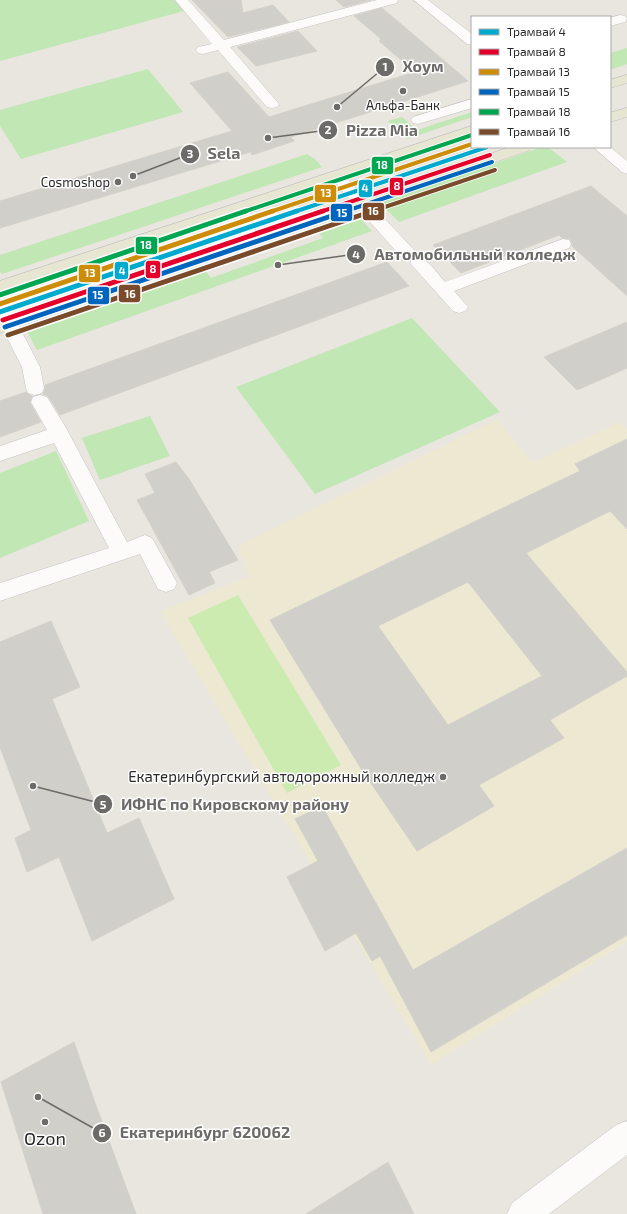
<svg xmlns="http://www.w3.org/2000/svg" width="627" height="1214" viewBox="0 0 627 1214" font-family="'Exo 2',sans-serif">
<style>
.education{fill:#ece8d2}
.green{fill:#c0e7b4}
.pitch{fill:#cbebb1}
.building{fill:#d1cfc9;stroke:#d3d1ca;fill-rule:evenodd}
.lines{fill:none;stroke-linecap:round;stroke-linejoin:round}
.minor-casing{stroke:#c5c4c4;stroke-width:1}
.major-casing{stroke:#c4c3c0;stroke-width:1}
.minor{fill:#fcfbfa;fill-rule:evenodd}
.major{fill:#e7e6d2;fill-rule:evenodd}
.tram-1-far1-casing{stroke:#fff;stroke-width:6}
.tram-1-casing{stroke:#fff;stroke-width:8}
.tram-2-far1-casing{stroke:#fff;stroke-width:6}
.tram-2-casing{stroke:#fff;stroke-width:8}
.tram-3-far1-casing{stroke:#fff;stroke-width:6}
.tram-3-casing{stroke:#fff;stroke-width:8}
.tram-4-far1-casing{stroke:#fff;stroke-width:6}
.tram-4-casing{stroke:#fff;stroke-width:8}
.tram-5-far1-casing{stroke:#fff;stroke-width:6}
.tram-5-casing{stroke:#fff;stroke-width:8}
.tram-6-far1-casing{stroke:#fff;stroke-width:6}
.tram-6-casing{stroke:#fff;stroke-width:8}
.tram-1-far1{stroke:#00a9ce;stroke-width:4}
.tram-1{stroke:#00a9ce;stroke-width:5}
.tram-2-far1{stroke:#e4002b;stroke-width:4}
.tram-2{stroke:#e4002b;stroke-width:5}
.tram-3-far1{stroke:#ce8d08;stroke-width:4}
.tram-3{stroke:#ce8d08;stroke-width:5}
.tram-4-far1{stroke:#0065bd;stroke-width:4}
.tram-4{stroke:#0065bd;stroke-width:5}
.tram-5-far1{stroke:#00a651;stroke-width:4}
.tram-5{stroke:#00a651;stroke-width:5}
.tram-6-far1{stroke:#7a4b2a;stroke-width:4}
.tram-6{stroke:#7a4b2a;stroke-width:5}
.poi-dot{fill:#6c6b68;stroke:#fff;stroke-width:1.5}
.labels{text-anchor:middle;stroke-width:3;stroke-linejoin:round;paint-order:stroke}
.far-poi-label{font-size:13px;fill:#292929;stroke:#fff}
.poi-label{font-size:15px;fill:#292929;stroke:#fff;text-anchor:end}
.near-poi-label{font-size:18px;fill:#292929;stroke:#fff}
.leader{fill:none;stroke:#6c6b68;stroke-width:1.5}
.callout-dot{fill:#6c6b68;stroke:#fff;stroke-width:1.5}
.mark-label{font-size:12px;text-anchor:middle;font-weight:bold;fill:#fff}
.callout-label{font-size:16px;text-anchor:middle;font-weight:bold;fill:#6c6b68;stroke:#fff;stroke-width:3;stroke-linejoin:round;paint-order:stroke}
.line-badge{stroke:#fff;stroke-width:1.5}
.badge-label{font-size:11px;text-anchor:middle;font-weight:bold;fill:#fff}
</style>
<rect width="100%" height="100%" fill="#e8e6de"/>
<path class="education" d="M498 419 532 463 620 422 627 429V942L431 1065 160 611 248 577 238 546Z"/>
<path class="green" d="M0 0H174L184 11 0 61Z
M627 48V64L610 70V53Z
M148 69 183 112 21 159 0 126V110Z
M472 112V117L407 139 388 121 402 117 417 130Z
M542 147H548L567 162 399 222 380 203Z
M307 154 315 159 322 167 2 274 0 271V255Z
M354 212 372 231 37 350 24 326 201 265 211 278 323 238 313 227Z
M412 318 500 412 315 494 236 387Z
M150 416 170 456 100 480 82 438Z
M56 451 89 521 0 558V473Z"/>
<path class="pitch" d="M238 595 341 765 287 793 188 618Z"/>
<path class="building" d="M192 0H241L243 13 273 5 289 22 228 37Z
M336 0H371L344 7Z
M382 8 468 81 291 137 294 141 252 155 250 152 0 228V201L232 131 190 83 228 72 269 117 415 72 379 41 381 39 354 16Z
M298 31 317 51 256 66 237 47Z
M591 186 627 216V296L572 246V243L570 239 562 238 559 235 461 273 433 245Z
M387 262 409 286 60 415 48 396 43 394 45 389V385Z
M627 322V368L577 390 544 357Z
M26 392 28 394 32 396 30 403 41 422 0 437V401Z
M627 439V529L610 511 526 553 627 672V676L550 720 564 738 479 785 494 806 417 851 360 767 270 620 580 471 575 464ZM468 582 542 676 448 725 378 626Z
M176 462 189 479 238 560 209 572 215 583 189 595 137 500 155 493 145 474Z
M51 621 80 687 52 699 107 833 139 818 174 899 92 941 59 857 27 872 15 838 31 830 0 747V642Z
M322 806 413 970 627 848V935L431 1052 380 956 372 961 356 933 325 951 287 877 318 861 295 819Z
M74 1042 94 1100 136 1214H43L1 1082Z
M388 1162 414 1214H306Z"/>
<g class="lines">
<defs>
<path id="minor" d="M175 0H188L224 40 377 0H398L397 3 230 47 279 104 277 107 272 108 267 107 218 50 203 54 198 53 196 50 198 47 212 44Z
M414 0H428L472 34V45L467 44Z
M620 15 625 16 627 19 625 22 610 26V18Z
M472 99V108L418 124 413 123 411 120 413 117Z
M593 147H610L627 161V174L622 172Z
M337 171 342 173 414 250 416 254 414 258 408 259 402 258 332 179 329 176 332 173Z
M563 239 569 240 571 244 569 248 454 291 468 307 465 311 459 313 453 311 410 263 412 259C427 255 436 272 445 282Z
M0 301 6 303 9 307 40 367 44 388 42 393 35 395 28 393 26 388 22 367 0 324Z
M40 395 47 397 66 428 127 542 145 535 152 538 177 583 174 589 166 592 158 589 140 554 0 601V583L109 548 54 443 0 461V446L47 430 31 402 33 397Z
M627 1121V1155L549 1214H507L512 1203 616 1125Z"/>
<path id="major" d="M627 75V83L610 88V80Z
M627 108V117L610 122V113Z
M472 126V135L0 293V281Z
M510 147H533L530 150 0 333V321Z"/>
</defs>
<use href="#minor" class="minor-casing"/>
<use href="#major" class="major-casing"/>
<use href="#minor" class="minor"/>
<use href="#major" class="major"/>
<defs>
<path id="tram-1-far1" d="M294 212 487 147"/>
<path id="tram-1" d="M0 312 297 211"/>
<path id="tram-2-far1" d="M320 212 490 155"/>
<path id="tram-2" d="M3 320 323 211"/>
<path id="tram-3-far1" d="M270 212 472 144"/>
<path id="tram-3" d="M0 304 273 211"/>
<path id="tram-4-far1" d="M343 212 492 162"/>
<path id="tram-4" d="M5 327 346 211"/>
<path id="tram-5-far1" d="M243 212 472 135"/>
<path id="tram-5" d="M0 295 246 211"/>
<path id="tram-6-far1" d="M370 212 495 170"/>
<path id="tram-6" d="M8 335 373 211"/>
</defs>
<use href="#tram-1-far1" class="tram-1-far1-casing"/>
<use href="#tram-1" class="tram-1-casing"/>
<use href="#tram-2-far1" class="tram-2-far1-casing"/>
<use href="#tram-2" class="tram-2-casing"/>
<use href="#tram-3-far1" class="tram-3-far1-casing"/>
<use href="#tram-3" class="tram-3-casing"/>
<use href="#tram-4-far1" class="tram-4-far1-casing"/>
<use href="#tram-4" class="tram-4-casing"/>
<use href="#tram-5-far1" class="tram-5-far1-casing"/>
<use href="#tram-5" class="tram-5-casing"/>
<use href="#tram-6-far1" class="tram-6-far1-casing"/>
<use href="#tram-6" class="tram-6-casing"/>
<use href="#tram-1-far1" class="tram-1-far1"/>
<use href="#tram-1" class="tram-1"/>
<use href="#tram-2-far1" class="tram-2-far1"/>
<use href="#tram-2" class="tram-2"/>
<use href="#tram-3-far1" class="tram-3-far1"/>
<use href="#tram-3" class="tram-3"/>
<use href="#tram-4-far1" class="tram-4-far1"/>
<use href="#tram-4" class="tram-4"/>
<use href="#tram-5-far1" class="tram-5-far1"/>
<use href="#tram-5" class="tram-5"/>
<use href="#tram-6-far1" class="tram-6-far1"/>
<use href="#tram-6" class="tram-6"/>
</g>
<g class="poi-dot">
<circle cx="403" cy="91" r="4"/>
<circle cx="118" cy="182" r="4"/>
<circle cx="443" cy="777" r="4"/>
<circle cx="45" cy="1122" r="4"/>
</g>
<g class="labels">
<g class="far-poi-label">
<text x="403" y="110">Альфа-Банк</text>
<text x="110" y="187" text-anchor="end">Cosmoshop</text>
</g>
<g class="poi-label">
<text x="435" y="782">Екатеринбургский автодорожный колледж</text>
</g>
<g class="near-poi-label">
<text x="45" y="1145">Ozon</text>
</g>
</g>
<path class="leader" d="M337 107L385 67M268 138L328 130M133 176L190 154M278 265L356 254M33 786L103 804M38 1097L102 1133"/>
<g class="callout-dot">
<circle cx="337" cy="107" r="4"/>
<circle cx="268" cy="138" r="4"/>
<circle cx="133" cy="176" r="4"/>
<circle cx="278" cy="265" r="4"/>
<circle cx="33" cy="786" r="4"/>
<circle cx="38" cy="1097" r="4"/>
<circle cx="385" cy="67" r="10"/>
<circle cx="328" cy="130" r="10"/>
<circle cx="190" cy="154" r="10"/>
<circle cx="356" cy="254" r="10"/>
<circle cx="103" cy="804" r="10"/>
<circle cx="102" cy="1133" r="10"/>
</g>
<g class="mark-label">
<text x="385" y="71">1</text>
<text x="328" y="134">2</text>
<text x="190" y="158">3</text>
<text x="356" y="259">4</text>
<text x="103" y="809">5</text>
<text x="102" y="1137">6</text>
</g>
<g class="callout-label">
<text x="423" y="72">Хоум</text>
<text x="382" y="136">Pizza Mia</text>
<text x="224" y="159">Sela</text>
<text x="475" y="260">Автомобильный колледж</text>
<text x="235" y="810">ИФНС по Кировскому району</text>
<text x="205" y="1138">Екатеринбург 620062</text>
</g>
<g class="line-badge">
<rect x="371" y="156" width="23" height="19" rx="4" fill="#00a651"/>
<rect x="389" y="177" width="15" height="19" rx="4" fill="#e4002b"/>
<rect x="358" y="179" width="15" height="19" rx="4" fill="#00a9ce"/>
<rect x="314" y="184" width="23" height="19" rx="4" fill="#ce8d08"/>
<rect x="362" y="202" width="23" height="19" rx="4" fill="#7a4b2a"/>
<rect x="330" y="203" width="23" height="19" rx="4" fill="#0065bd"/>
<rect x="135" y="236" width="23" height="19" rx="4" fill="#00a651"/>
<rect x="145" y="260" width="16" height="19" rx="4" fill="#e4002b"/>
<rect x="114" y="261" width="15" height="19" rx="4" fill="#00a9ce"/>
<rect x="78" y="264" width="23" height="19" rx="4" fill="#ce8d08"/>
<rect x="118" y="284" width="23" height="19" rx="4" fill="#7a4b2a"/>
<rect x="87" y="286" width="23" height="19" rx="4" fill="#0065bd"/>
</g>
<g class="badge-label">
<text x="382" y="169">18</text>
<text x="397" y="190">8</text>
<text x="365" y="192">4</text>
<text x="326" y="197">13</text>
<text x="373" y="215">16</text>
<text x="342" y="217">15</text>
<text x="146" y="249">18</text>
<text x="153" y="273">8</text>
<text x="122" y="275">4</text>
<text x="90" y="277">13</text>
<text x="130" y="298">16</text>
<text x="98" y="299">15</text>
</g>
<rect x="471" y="16" width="140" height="132" fill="#ffffff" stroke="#a9a9a9"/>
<rect x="479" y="29" width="20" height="6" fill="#00a9ce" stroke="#a9a9a9"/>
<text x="507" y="36" font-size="12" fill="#292929">Трамвай 4</text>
<rect x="479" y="49" width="20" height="6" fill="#e4002b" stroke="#a9a9a9"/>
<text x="507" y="56" font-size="12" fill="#292929">Трамвай 8</text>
<rect x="479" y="69" width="20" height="6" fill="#ce8d08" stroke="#a9a9a9"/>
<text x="507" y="76" font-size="12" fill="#292929">Трамвай 13</text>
<rect x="479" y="89" width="20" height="6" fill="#0065bd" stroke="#a9a9a9"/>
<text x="507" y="96" font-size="12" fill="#292929">Трамвай 15</text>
<rect x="479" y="109" width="20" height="6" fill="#00a651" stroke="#a9a9a9"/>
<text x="507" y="116" font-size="12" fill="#292929">Трамвай 18</text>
<rect x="479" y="129" width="20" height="6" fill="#7a4b2a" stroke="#a9a9a9"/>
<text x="507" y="136" font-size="12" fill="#292929">Трамвай 16</text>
</svg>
